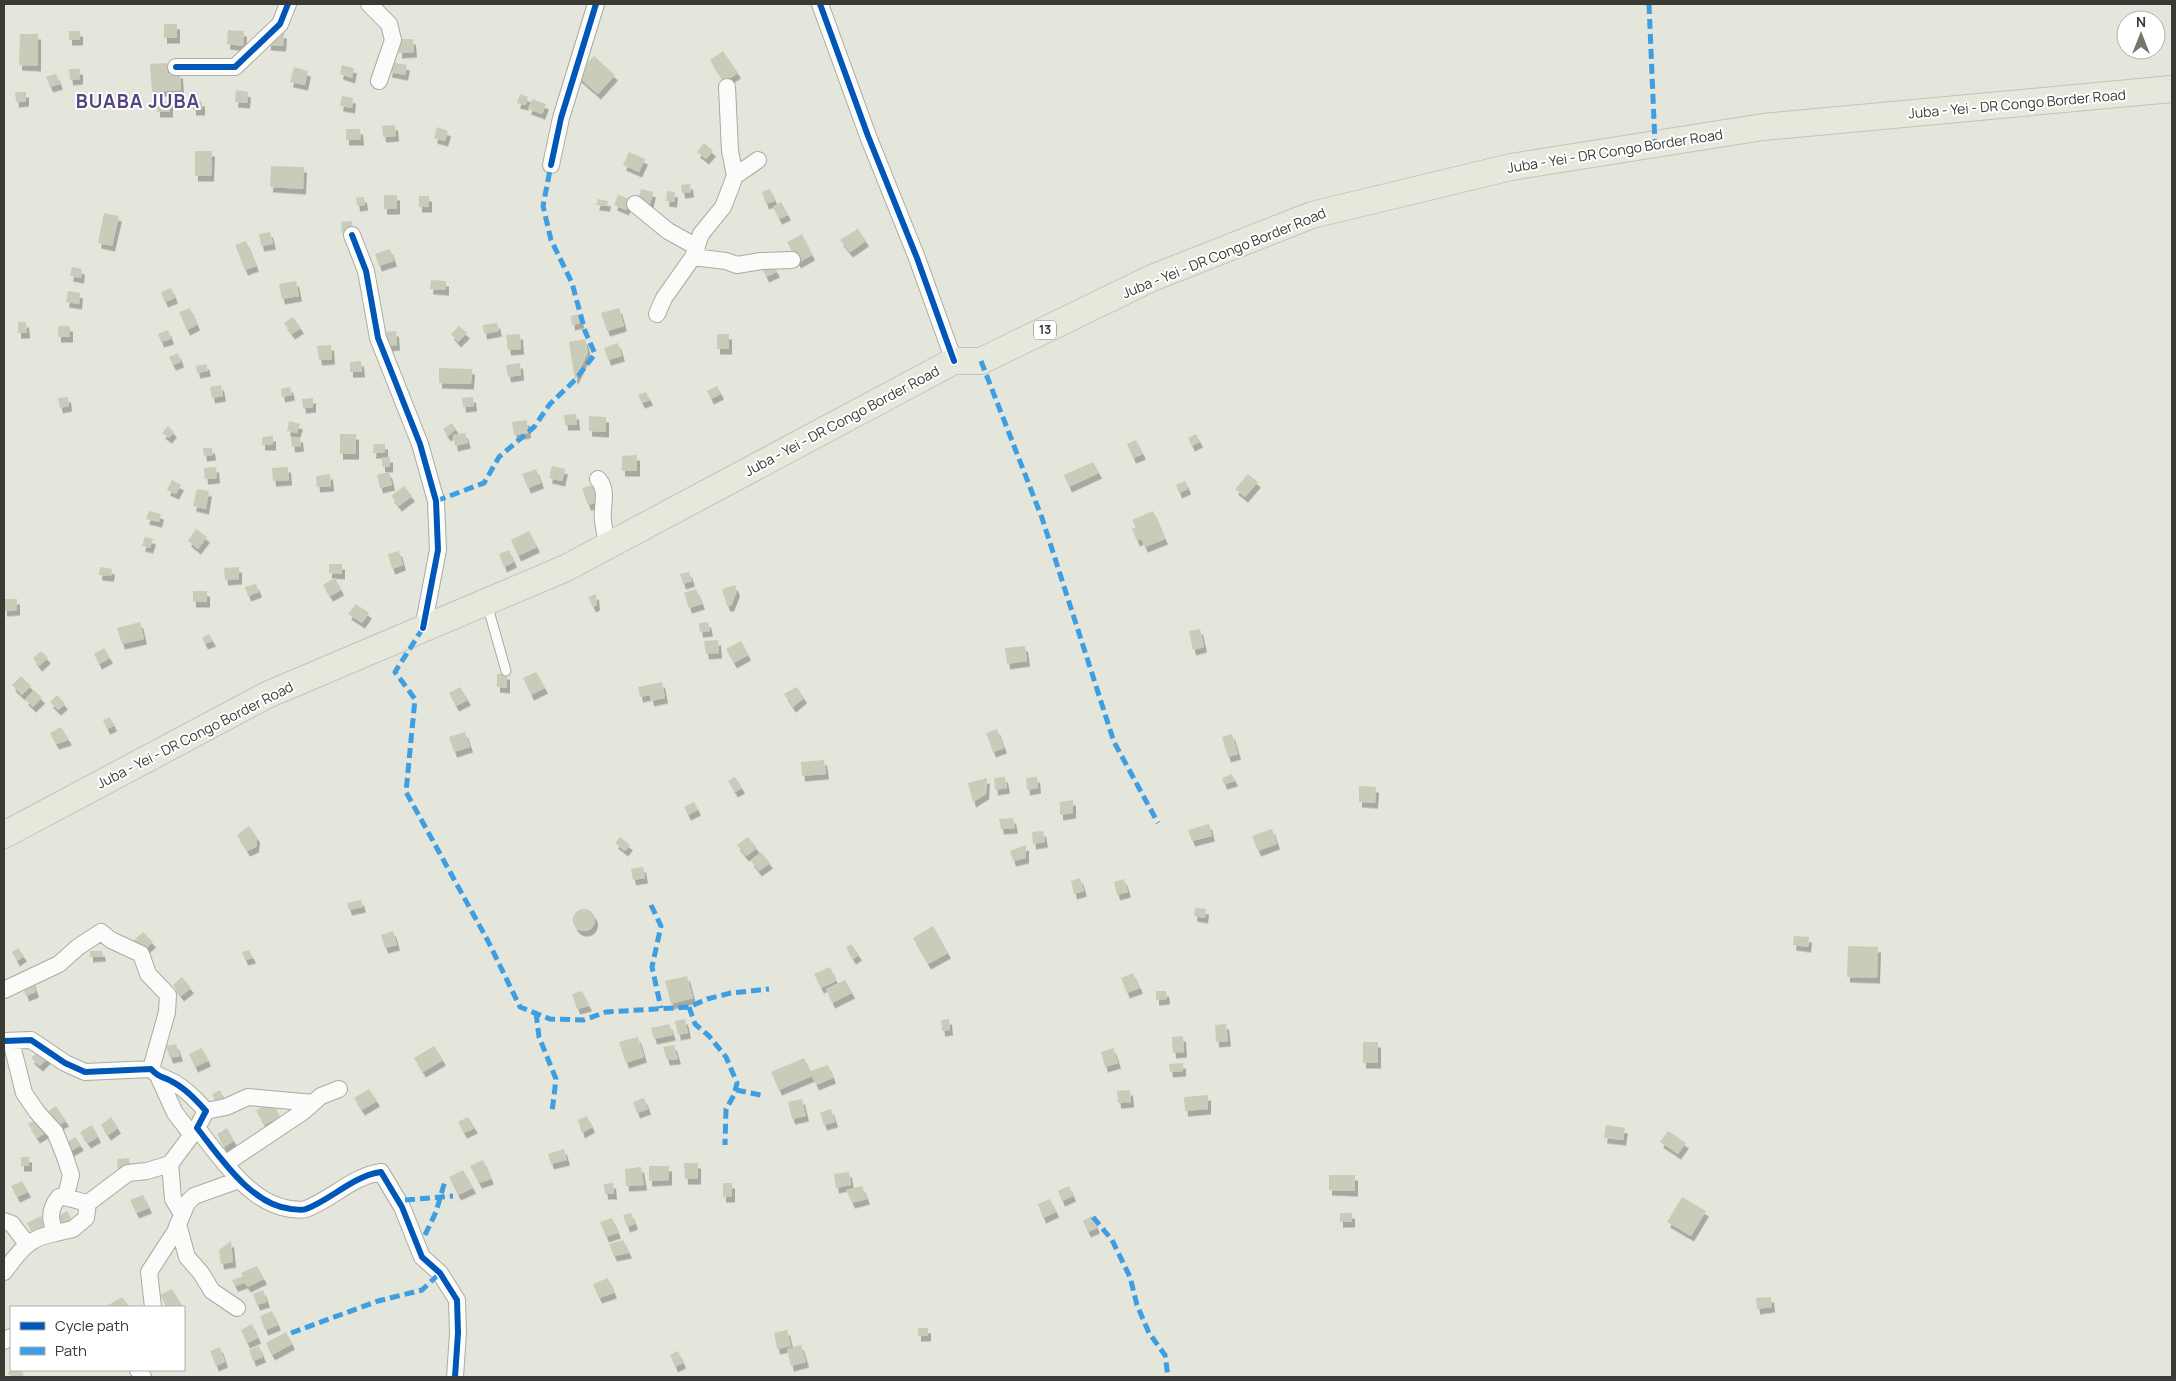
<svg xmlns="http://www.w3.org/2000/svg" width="2176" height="1381" viewBox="0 0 2176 1381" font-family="Manrope,sans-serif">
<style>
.building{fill:#cacbb8;filter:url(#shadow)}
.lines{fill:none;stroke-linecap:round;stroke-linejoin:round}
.lane-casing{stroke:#aaaba3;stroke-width:11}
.street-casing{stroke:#aaaba3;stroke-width:18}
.primary-casing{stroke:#c3c3be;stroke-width:28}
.lane{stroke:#fbfbfa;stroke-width:9}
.street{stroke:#fbfbfa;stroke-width:16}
.primary{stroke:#e7e8dc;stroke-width:26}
.quiet{stroke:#3e9ee2;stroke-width:5;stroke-dasharray:10 5;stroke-linecap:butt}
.cycleway-casing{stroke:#fff;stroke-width:9}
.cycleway{stroke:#0057b8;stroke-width:6}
.labels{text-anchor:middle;stroke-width:4;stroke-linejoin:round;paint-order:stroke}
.shield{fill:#fff;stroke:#747570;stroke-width:1}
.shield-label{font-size:12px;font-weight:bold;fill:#393a33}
.street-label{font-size:14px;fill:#393a33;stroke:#fff}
.district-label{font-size:19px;font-weight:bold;letter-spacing:1px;fill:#544482;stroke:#fff}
</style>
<defs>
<filter id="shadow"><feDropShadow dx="3" dy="5.5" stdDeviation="0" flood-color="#0004"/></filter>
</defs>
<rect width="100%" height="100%" fill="#e4e5db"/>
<path class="building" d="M164 24H177V38H164Z
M228 30 244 31 243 46 227 44Z
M69 31H80V40H69Z
M268 33H284L283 46 268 45Z
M20 34H38V66L19 65Z
M399 39H413L414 52 399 53Z
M723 51 738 73 724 82 710 60Z
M594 56 615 75 598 94 576 75Z
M391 62 407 65 405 75 389 72Z
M167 63 168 73H180L181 90 152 92 150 64Z
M342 65 354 68 352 78 340 74Z
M294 67 308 71 305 85 290 82Z
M69 69H80V79L70 80Z
M56 74 60 84 50 87 46 77Z
M236 90 248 92 247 103 235 102Z
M15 92H26V101L16 102Z
M520 94 528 97 526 105 517 103Z
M342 96 353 98 352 108 340 106Z
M532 99 546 104 542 114 528 109Z
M170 101V112H157V102Z
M193 101H202V110H193Z
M395 125 396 136 383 137 382 126Z
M437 127 448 131 445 141 434 138Z
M346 129H360L361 140H346Z
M704 143 713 151 706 159 697 152Z
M195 151H212L211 176H195Z
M629 152 645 159 639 172 623 165Z
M271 166 304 167 303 189 270 187Z
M690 184 691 192 682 193 681 185Z
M641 189 653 192 650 204 638 200Z
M770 189 775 201 766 204 762 192Z
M667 191 675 192 674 202 666 201Z
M384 195H397V209H384Z
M618 195 630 199 626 210 614 205Z
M419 196H429V207H419Z
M364 197 365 205 357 206 356 198Z
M598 199 608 201 607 206 596 205Z
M781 202 788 215 779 219 773 207Z
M104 213 119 216 112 246 98 243Z
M352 221V233H342L341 222Z
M858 229 866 241 850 252 840 240Z
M270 232 273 244 261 246 259 234Z
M802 234 812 255 798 263 787 242Z
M246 241 256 266 245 270 235 245Z
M390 249 394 261 379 266 375 254Z
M772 263 777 272 766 277 762 268Z
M72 267 82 269 81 278 70 276Z
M431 280 446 281V290L430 289Z
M296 281 299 296 282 299 279 284Z
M171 288 175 298 165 302 161 292Z
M68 291 80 293 79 304 66 302Z
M190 308 197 325 187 330 179 312Z
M619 308 624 326 607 331 601 313Z
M580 314 581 323 572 325 571 316Z
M293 317 301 328 292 334 284 323Z
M18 322H26L27 333H18Z
M497 323 499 331 484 334 483 325Z
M58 326H70V337H58Z
M459 326 467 333 458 342 451 334Z
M168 330 171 339 161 342 158 334Z
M396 331 397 345 387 346 386 332Z
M520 334 521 349 508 350 506 335Z
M717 334H729V349H717Z
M585 339 588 352 575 380 569 342Z
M618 343 622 356 608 360 604 348Z
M331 345 332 359 319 360 317 346Z
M178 353 181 362 173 365 169 357Z
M361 361 362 372H350V362Z
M520 363 521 375 508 377 506 365Z
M206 364 208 371 197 373 196 366Z
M439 368 472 369 471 384 439 383Z
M221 385 223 396 212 398 210 387Z
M717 386 721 394 711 399 707 391Z
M290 387 292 395 282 397 281 389Z
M646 392 650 400 642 403 638 395Z
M68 397 69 406 60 408 58 398Z
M473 397 474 406 463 407 462 398Z
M313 398V407L303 408 302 399Z
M576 414 577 425H565L564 415Z
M589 416 606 417V432L589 431Z
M527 420 528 433 514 435 512 422Z
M289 421 300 424 297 433 287 431Z
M452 423 456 429 448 436 443 429Z
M168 426 174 432 169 438 162 433Z
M465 433 468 443 455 446 453 435Z
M340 434H356V454H340Z
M1196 434 1200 442 1192 446 1188 438Z
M273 436V445H262V437Z
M291 437H300L301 446 292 447Z
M1136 440 1143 454 1133 458 1127 444Z
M374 444H385V453H373Z
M203 448H212L213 455 204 456Z
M637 455V471H622V456Z
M382 457H390V467H382Z
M1093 462 1099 473 1069 487 1064 475Z
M552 466 565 469 562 481 549 478Z
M216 467 217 478 205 479 204 468Z
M288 467 289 480 273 481 272 468Z
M536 469 541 483 528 488 522 474Z
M389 472 392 485 380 488 377 475Z
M330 474 331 486 317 487 316 476Z
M1248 474 1258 482 1245 497 1235 489Z
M172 480 181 485 176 494 167 490Z
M1185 481 1188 489 1179 493 1176 485Z
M596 484 602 501 588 505 582 488Z
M404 486 412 496 399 506 391 496Z
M197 489 209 491 206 509 193 506Z
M149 511 161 514 159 522 146 519Z
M1153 511 1165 539 1145 547 1141 539 1137 541 1132 529 1136 527 1132 520Z
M196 529 207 537 198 549 188 541Z
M529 531 537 547 518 556 511 540Z
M145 537 153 539 150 548 142 546Z
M509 550 514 562 504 567 499 554Z
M399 551 403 565 392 569 388 554Z
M329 564H342V574L329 573Z
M100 567 112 569 111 576 99 575Z
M239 567V579L225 580 224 568Z
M689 572 692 581 683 584 680 574Z
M335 578 341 590 330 596 323 585Z
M256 584 259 592 248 596 245 587Z
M735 585 737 591 731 606H727L722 589Z
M696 589 702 604 689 608 684 593Z
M193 591H207V602H193Z
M596 594 597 605 593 607 588 597Z
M4 599H17V610L4 611Z
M356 604 369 613 362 623 348 614Z
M140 622 144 639 122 644 117 628Z
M708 622 710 631 700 632 699 623Z
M1200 629 1204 647 1193 650 1189 631Z
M209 634 213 641 205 644 202 638Z
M718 640 719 653 706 654 704 641Z
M741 641 748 655 734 663 726 649Z
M1025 646 1027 661 1007 664 1005 648Z
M104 648 110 658 99 664 94 654Z
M41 651 48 658 39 666 33 658Z
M536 672 545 688 531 695 523 678Z
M497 674H507V688L497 687Z
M21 676 31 686 22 695 12 685Z
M662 682 665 698 651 701 650 695 640 697 638 687Z
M460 687 468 700 456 706 449 693Z
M797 687 804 698 793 707 784 694Z
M34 690 42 698 33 707 25 699Z
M57 695 65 704 58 710 50 702Z
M110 717 114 726 107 729 103 720Z
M61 727 69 740 56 744 50 733Z
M997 729 1004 748 993 752 986 733Z
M465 732 470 747 454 752 449 737Z
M1232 734 1238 754 1228 757 1222 737Z
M824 760 826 774 802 776 801 762Z
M1232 774 1235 781 1224 784 1222 778Z
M735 777 742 788 735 792 728 781Z
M1005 777 1007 788 995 790 994 778Z
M1037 777 1038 788 1027 790 1026 778Z
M987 778 986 794 973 802 968 783Z
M1359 786 1376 787 1375 803 1359 802Z
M1073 800V813L1060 815V802Z
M694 802 698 810 688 815 684 807Z
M1013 818 1015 828 1001 829 999 819Z
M1209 824 1212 836 1192 841 1188 830Z
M249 826 257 837 256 847 247 851 237 835Z
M1272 829 1277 844 1258 851 1252 836Z
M1043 831 1045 842 1033 844 1032 832Z
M620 837 630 845 625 851 615 843Z
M748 837 757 848 746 856 737 845Z
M1026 845V858L1013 861 1010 851Z
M761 852 770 863 759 871 751 861Z
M643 867 645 878 633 880 631 869Z
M1080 878 1084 891 1074 894 1071 881Z
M1124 879 1128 892 1117 895 1114 882Z
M361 900 363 907 349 910 347 903Z
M1195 908 1206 909 1205 918 1194 916Z
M573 920a11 11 0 1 1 22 0a11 11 0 1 1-22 0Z
M933 926 948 953 928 964 913 938Z
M393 931 397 945 385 948 381 935Z
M143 932 153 942 142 952 132 942Z
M1794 936 1809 937 1808 947 1793 945Z
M851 944 859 955 853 959 846 948Z
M1848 946 1878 947 1877 978 1847 977Z
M18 948 24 956 17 961 12 952Z
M249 950 253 958 245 960 242 952Z
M90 951H102L103 956 90 957Z
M830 967 836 981 821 988 814 974Z
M1133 973 1140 988 1127 993 1121 978Z
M687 976 693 998 671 1004 665 981Z
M182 977 191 988 181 996 173 985Z
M32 980 36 992 26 996 22 983Z
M845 980 852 993 832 1003 826 989Z
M582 991 589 1006 577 1009 572 994Z
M1156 991H1166L1167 999 1156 1000Z
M685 1019 688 1033 678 1035 675 1021Z
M949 1019 950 1030 942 1031 941 1020Z
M669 1024 673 1035 654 1039 651 1028Z
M1226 1024 1228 1041 1216 1042 1215 1025Z
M1183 1036 1184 1052 1173 1053 1172 1037Z
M638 1037 644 1057 626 1063 619 1042Z
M1363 1042H1378V1063H1363Z
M176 1044 180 1056 170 1058 166 1046Z
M674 1045 678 1059 667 1060 663 1047Z
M434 1046 443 1060 423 1072 414 1058Z
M202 1048 208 1061 195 1067 189 1054Z
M1113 1048 1118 1063 1105 1067 1101 1052Z
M40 1050 48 1058 40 1066 31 1058Z
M804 1058 810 1071 828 1065 833 1078 816 1085 812 1076 779 1090 771 1072Z
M1183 1063V1071L1170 1072 1169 1064Z
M369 1089 377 1101 362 1110 354 1098Z
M220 1090 224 1100 216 1103 212 1094Z
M1130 1090 1131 1102 1118 1103 1117 1091Z
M1208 1095V1109L1185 1111 1184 1097Z
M644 1098 648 1109 637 1113 633 1102Z
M802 1099 806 1116 792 1119 788 1102Z
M272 1102 280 1117 264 1125 256 1110Z
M56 1106 66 1121 55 1127 46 1113Z
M831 1109 835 1122 824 1125 820 1113Z
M587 1116 592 1127 582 1133 578 1120Z
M111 1117 118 1128 108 1135 101 1125Z
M468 1117 475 1128 464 1133 458 1122Z
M39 1118 47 1132 37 1138 28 1124Z
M92 1125 98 1137 88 1143 80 1132Z
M1606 1125 1625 1128 1623 1140 1604 1138Z
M227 1128 234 1141 224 1147 217 1134Z
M1668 1131 1686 1143 1678 1154 1660 1142Z
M75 1137 81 1145 71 1151 66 1143Z
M564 1149 567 1160 551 1164 548 1154Z
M21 1157H29V1166H21Z
M129 1158 130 1168 118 1169 117 1159Z
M483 1160 491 1179 479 1183 470 1166Z
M684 1163H698V1179H685Z
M649 1166H669V1180L649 1181Z
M641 1167 644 1185 626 1186 625 1169Z
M463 1170 473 1188 458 1195 449 1177Z
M849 1172 851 1185 836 1188 834 1174Z
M1329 1175H1355V1191L1329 1190Z
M22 1181 28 1192 17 1197 11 1186Z
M613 1183 614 1194H605L604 1184Z
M723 1183H732V1197H723Z
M862 1186 867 1199 852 1203 846 1190Z
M1069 1186 1073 1196 1062 1201 1058 1191Z
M143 1195 149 1208 136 1213 130 1200Z
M1682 1197 1706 1211 1691 1236 1667 1222Z
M1050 1199 1056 1212 1043 1218 1038 1204Z
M67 1211 73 1222 60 1229 54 1218Z
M631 1213 635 1224 627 1227 623 1215Z
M1340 1213H1352V1222H1340Z
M41 1216 48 1231 34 1237 27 1223Z
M1092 1216 1097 1228 1088 1232 1083 1221Z
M612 1218 618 1233 606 1237 600 1222Z
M623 1240 629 1253 614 1256 609 1244Z
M231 1241 233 1262 221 1264 219 1250Z
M257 1266 264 1279 248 1287 245 1283 235 1286 232 1280 243 1276 241 1273Z
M608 1278 614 1293 599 1298 593 1284Z
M172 1289 183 1307H167L160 1295Z
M263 1290 267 1302 257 1305 253 1294Z
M122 1297 130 1307H105Z
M1771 1297 1772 1307 1757 1309 1756 1298Z
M272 1311 278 1325 265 1330 260 1316Z
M252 1324 258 1338 247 1343 241 1330Z
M918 1328H928V1336H918Z
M787 1330 791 1346 777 1349 774 1333Z
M286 1332 292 1344 272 1355 266 1343Z
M801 1345 806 1362 791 1366 787 1349Z
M259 1346 263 1357 253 1361 249 1350Z
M220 1347 225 1362 216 1366 210 1351Z
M678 1351 683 1363 675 1367 670 1355Z
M11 1370H20L24 1374 20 1377H12L7 1373Z"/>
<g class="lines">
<defs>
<path id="lane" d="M487 604 506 671"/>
<path id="street" d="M369 4 389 24 393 40 379 81
M820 4 868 136 917 258 954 361
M176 67H235L280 24 288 4
M727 87 730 151 735 176
M551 165 561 118 596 4
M635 204 668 231 697 247
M352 235 366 271 378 338 420 444 436 501 438 550 423 628
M693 257 726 261 737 265 761 261 792 260
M657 314 664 298 693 257 701 234 723 207 735 176 758 160
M598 479C609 491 601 506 603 521 604 530 606 538 608 546
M4 990 59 964 78 947 101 932 111 940 141 954 148 974 168 995 167 1012 151 1069
M4 1041 31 1040 65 1063 85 1072 151 1069C159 1078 162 1076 171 1081 185 1088 196 1100 206 1111L197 1128C220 1157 251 1205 291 1209 295 1209 301 1211 306 1209 332 1199 353 1176 381 1172L402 1207 422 1257 440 1273 457 1300 458 1333 455 1377
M11 1041 24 1093 37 1112 55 1132 64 1154 71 1175 66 1196
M159 1078 175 1113 192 1135
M206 1111 226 1107 248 1097 313 1103
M225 1164 304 1111 321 1096 339 1089
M88 1203C78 1202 69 1196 59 1197 49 1209 49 1220 56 1233L73 1229 86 1218 88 1203 128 1173 147 1171 170 1164
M182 1214 173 1199 170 1164 197 1128
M4 1221 12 1224 27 1244
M178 1224 187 1257 201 1273 212 1291 237 1308
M4 1272C20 1251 27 1238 56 1233
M153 1307 149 1272 175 1232 187 1203 194 1196 239 1180
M4 1341 11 1337
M138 1370 143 1377"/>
<path id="primary" d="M4 835 267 695 566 568 954 361H981L1152 278 1312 215 1511 167 1763 127 2172 89"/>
</defs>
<use href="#lane" class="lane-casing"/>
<use href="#street" class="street-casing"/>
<use href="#primary" class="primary-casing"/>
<use href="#lane" class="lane"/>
<use href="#street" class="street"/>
<use href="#primary" class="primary"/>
<path class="quiet" d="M1649 4 1655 144
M981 361 1042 518 1114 742 1158 823
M436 501 484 483 499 457 534 427 550 404 575 380 595 354 585 331 572 283 551 240 543 206 551 165
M423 628 395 672 415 699 406 792 488 941 520 1007 550 1019 584 1020 606 1012 689 1007 707 999 731 993 769 989
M651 905 661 926 652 967 661 1008
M689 1007 695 1024 709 1036 726 1057 737 1083 734 1095 726 1109 725 1145
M536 1013 539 1037 556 1079 552 1112
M736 1090 765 1096
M405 1200 453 1196
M1093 1217 1112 1240 1130 1277 1137 1305 1149 1333 1165 1355 1168 1377
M425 1235 436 1212 445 1181
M291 1333 378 1301 422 1290 440 1273"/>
<defs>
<path id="cycleway" d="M820 4 868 136 917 258 954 361
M176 67H235L280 24 288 4
M551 165 561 118 596 4
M352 235 366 271 378 338 420 444 436 501 438 550 423 628
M4 1041 31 1040 65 1063 85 1072 151 1069C159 1078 162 1076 171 1081 185 1088 196 1100 206 1111L197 1128C220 1157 251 1205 291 1209 295 1209 301 1211 306 1209 332 1199 353 1176 381 1172L402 1207 422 1257 440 1273 457 1300 458 1333 455 1377"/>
</defs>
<use href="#cycleway" class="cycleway-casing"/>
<use href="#cycleway" class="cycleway"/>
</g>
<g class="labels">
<rect class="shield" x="1034" y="320.5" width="22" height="19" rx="4"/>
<g class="shield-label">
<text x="1045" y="334">13</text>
</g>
<g class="street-label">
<text transform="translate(2017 104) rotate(-5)" y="5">Juba - Yei - DR Congo Border Road</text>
<text transform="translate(1615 151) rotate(-9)" y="5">Juba - Yei - DR Congo Border Road</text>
<text transform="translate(1224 253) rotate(-22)" y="5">Juba - Yei - DR Congo Border Road</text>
<text transform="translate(842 421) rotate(-28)" y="5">Juba - Yei - DR Congo Border Road</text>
<text transform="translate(195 735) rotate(-27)" y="5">Juba - Yei - DR Congo Border Road</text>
</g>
<g class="district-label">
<text x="138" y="108">BUABA JUBA</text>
</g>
</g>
<rect width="2176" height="1381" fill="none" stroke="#393a33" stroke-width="10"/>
<rect x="10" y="1306" width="175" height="65" fill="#ffffff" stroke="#b0b0ad"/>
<rect x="20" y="1322" width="25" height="8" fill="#0057b8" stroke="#b0b0ad"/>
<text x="55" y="1331" font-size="15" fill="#393a33">Cycle path</text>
<rect x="20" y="1347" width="25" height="8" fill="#3e9ee2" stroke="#b0b0ad"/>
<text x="55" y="1356" font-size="15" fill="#393a33">Path</text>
<g transform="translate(2141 35)"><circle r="24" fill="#ffffff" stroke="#b0b0ad"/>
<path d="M0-4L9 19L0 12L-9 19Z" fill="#75766e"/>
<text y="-8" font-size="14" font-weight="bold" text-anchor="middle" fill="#393a33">N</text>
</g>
</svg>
